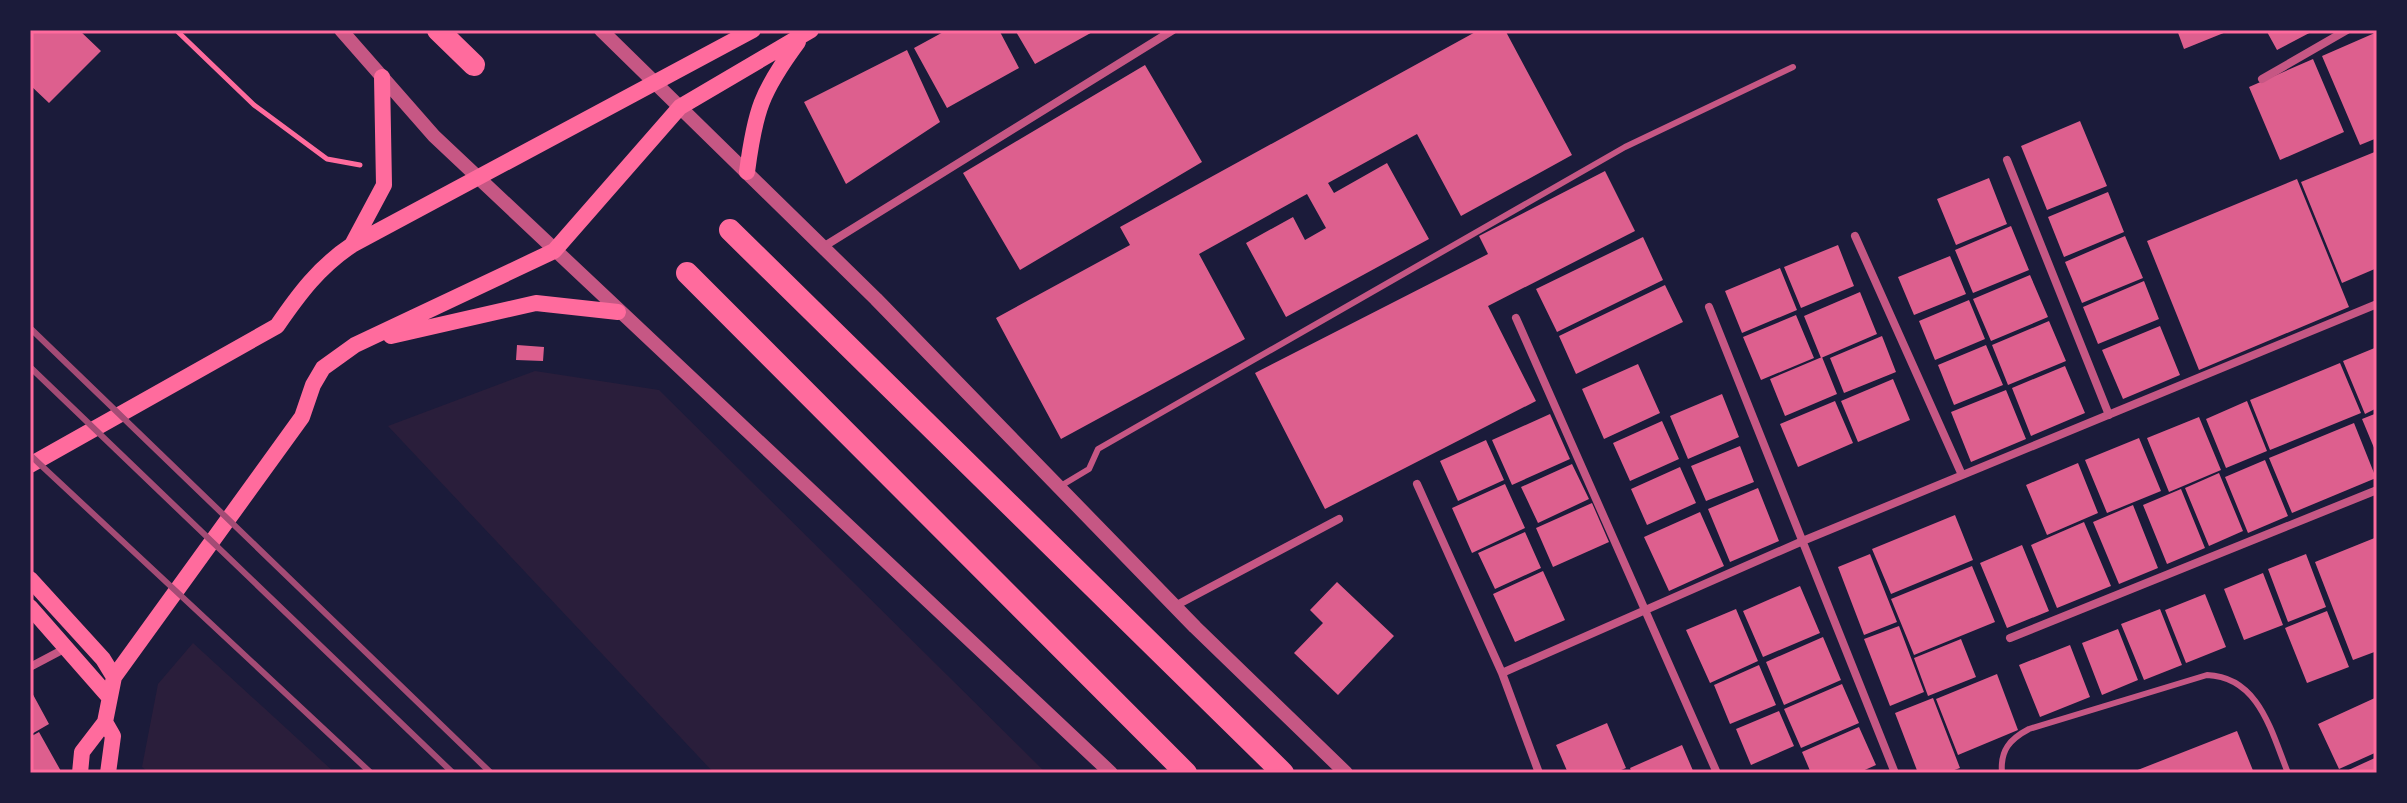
<svg xmlns="http://www.w3.org/2000/svg" width="2407" height="803" viewBox="0 0 2407 803" font-family="Helvetica,sans-serif">
<style>
.green{fill:#2a1e3b}
.building{fill:#dd5f8e}
.lines{fill:none;stroke-linecap:round;stroke-linejoin:round}
.path{stroke:#ff6b9d;stroke-width:5}
.service{stroke:#c65784;stroke-width:6}
.minor{stroke:#c65784;stroke-width:8}
.tertiary{stroke:#c65784;stroke-width:14}
.secondary{stroke:#ff6b9d;stroke-width:16}
.trunk{stroke:#ff6b9d;stroke-width:22}
.rail{stroke:#a44b75;stroke-width:6}
.neatline{fill:none;stroke:#ff6b9d;stroke-width:3}
</style>
<rect width="100%" height="100%" fill="#1b1b3a"/>
<path class="green" d="M535 371 659 390 1046 773H714L388 426Z
M193 643 335 773H149L142 767 158 684Z"/>
<path class="building" d="M30 30H79L101 51 49 103 30 85Z
M947 30H999L1019 68 947 108 914 48Z
M1015 30H1096L1035 64Z
M1479 30H1505L1572 155 1461 216 1417 134 1328 183 1334 193 1387 163 1429 239 1286 317 1246 243 1293 217 1305 240 1326 228 1307 194 1199 254 1245 339 1061 439 996 318 1130 245 1120 227Z
M2177 30H2231L2184 49Z
M2266 30H2315L2277 50Z
M2377 32V138L2360 145 2322 56Z
M907 50 940 122 846 184 804 102Z
M2313 59 2344 132 2280 160 2249 87Z
M1145 65 1202 162 1020 270 963 173Z
M2080 121 2107 186 2047 210 2021 146Z
M2377 151V268L2342 283 2301 182Z
M1605 171 1635 231 1488 306 1536 401 1325 509 1255 373 1488 254 1479 236Z
M1989 178 2007 224 1956 245 1937 199Z
M2297 179 2349 307 2199 370 2147 241Z
M2108 192 2124 232 2064 257 2048 217Z
M2011 226 2029 270 1973 293 1955 250Z
M2125 236 2143 278 2082 303 2065 262Z
M1643 237 1663 280 1557 332 1536 289Z
M1838 245 1854 286 1801 308 1784 267Z
M1950 256 1966 294 1914 315 1898 277Z
M1780 268 1797 310 1742 333 1725 291Z
M2030 275 2048 317 1991 341 1973 299Z
M2144 281 2159 319 2098 344 2083 307Z
M1665 285 1683 322 1576 374 1559 336Z
M1860 292 1877 334 1821 358 1804 316Z
M1969 300 1985 339 1935 360 1919 321Z
M1796 315 1814 358 1761 380 1743 337Z
M2049 321 2066 361 2008 385 1992 345Z
M2160 326 2180 375 2123 399 2102 350Z
M1882 336 1896 372 1844 393 1830 358Z
M517 345 544 347 543 361 516 360Z
M1986 345 2003 385 1954 405 1938 365Z
M2377 347V408L2365 414 2343 361Z
M1822 357 1837 394 1785 416 1770 379Z
M2340 363 2361 413 2270 450 2250 400Z
M1638 364 1660 413 1604 439 1582 389Z
M2065 366 2085 413 2031 436 2012 388Z
M1893 379 1910 420 1858 442 1841 401Z
M2006 390 2026 439 1971 462 1951 412Z
M1722 394 1739 437 1688 459 1670 416Z
M1835 401 1853 443 1798 467 1780 424Z
M2247 401 2267 451 2226 468 2206 419Z
M2377 413V455L2362 419Z
M1550 414 1570 459 1512 485 1492 440Z
M2199 417 2221 470 2169 492 2147 438Z
M1662 421 1679 459 1630 481 1613 443Z
M2354 423 2376 478 2292 513 2269 458Z
M2139 438 2161 491 2107 513 2085 460Z
M1486 440 1504 480 1458 501 1440 461Z
M1740 446 1754 482 1706 501 1691 466Z
M2265 460 2288 516 2248 533 2225 477Z
M2078 463 2098 513 2047 535 2026 485Z
M1572 464 1589 499 1538 523 1521 487Z
M1680 467 1696 503 1647 525 1631 489Z
M2219 473 2243 531 2209 546 2185 488Z
M1505 484 1525 528 1472 553 1452 508Z
M1758 488 1779 541 1730 562 1708 509Z
M2181 489 2205 548 2167 564 2143 505Z
M1592 503 1609 542 1553 567 1536 528Z
M2133 505 2158 568 2119 584 2093 522Z
M1700 512 1724 566 1669 591 1644 537Z
M1955 515 1973 560 1891 594 1872 549Z
M2084 522 2111 586 2057 608 2031 545Z
M1525 532 1541 568 1495 589 1478 553Z
M2377 537V651L2353 660 2315 562Z
M2022 545 2049 611 2007 628 1980 563Z
M1870 554 1897 622 1864 635 1838 567Z
M2306 554 2326 607 2288 622 2268 569Z
M1972 566 1995 622 1914 655 1891 599Z
M1543 571 1565 620 1515 642 1493 594Z
M2263 573 2283 625 2244 640 2224 589Z
M1337 582 1394 636 1338 695 1294 653 1323 623 1310 610Z
M1800 586 1820 633 1763 657 1743 611Z
M2205 594 2226 647 2186 663 2165 610Z
M1736 609 1758 661 1710 683 1686 630Z
M2160 609 2182 665 2144 680 2121 624Z
M2327 611 2349 667 2307 683 2285 628Z
M1899 626 1924 692 1890 706 1864 639Z
M2118 629 2138 680 2102 695 2082 643Z
M1823 637 1841 680 1784 705 1766 662Z
M1961 639 1976 677 1928 696 1914 658Z
M2070 645 2090 697 2040 717 2019 665Z
M1759 665 1776 705 1730 724 1714 685Z
M1997 674 2018 730 1958 755 1936 699Z
M1842 684 1859 723 1801 748 1784 709Z
M30 689 49 724 30 735Z
M2377 697V752L2339 769 2318 724Z
M1933 698 1960 768 1946 773H1918L1895 713Z
M1779 711 1794 746 1751 765 1736 729Z
M1607 723 1626 768 1614 773H1568L1556 745Z
M1859 727 1876 765 1858 773H1811L1802 752Z
M2237 731 2254 773H2130Z
M39 732 62 773H30V737Z
M1682 745 1694 773H1632L1630 768Z
M2377 757V773H2342Z"/>
<g class="lines">
<path class="path" d="M176 30 254 105 327 159 360 165"/>
<path class="service" d="M1059 487 1089 469 1098 449 1625 147 1793 67
M2002 773C2000 750 2010 739 2029 729L2207 675C2259 677 2271 731 2288 773"/>
<path class="minor" d="M2262 79 2347 30
M2007 160 2109 415
M1855 236 1962 475
M823 247 1173 30
M1709 307 1895 773
M1516 318 1717 773
M1417 484 1502 673 1539 773
M1175 606 1339 519
M2010 638 2377 490
M30 667 66 648
M1502 673 1805 540 2377 304"/>
<path class="tertiary" d="M341 30 434 136 1111 773
M601 30 876 299 1195 627 1346 773"/>
<path class="secondary" d="M747 172C755 111 761 92 798 42
M353 243 384 185 382 77
M391 336 536 303 618 312
M30 465 277 326C299 294 319 267 352 245L753 30
M30 579 103 659 114 677
M30 607 109 697
M105 722 113 736 108 773
M80 773 82 752 105 722 114 677 302 417 313 385 323 368 355 345 554 251 680 107 811 30"/>
<path class="trunk" d="M438 30 474 65
M730 230 1283 773
M687 273 1186 773"/>
<path class="rail" d="M30 328 491 773
M30 367 453 773
M30 455 371 773"/>
</g>
<rect width="2407" height="803" fill="none" stroke="#1b1b3a" stroke-width="64"/>
<rect x="32" y="32" width="2343" height="739" class="neatline"/>
</svg>
